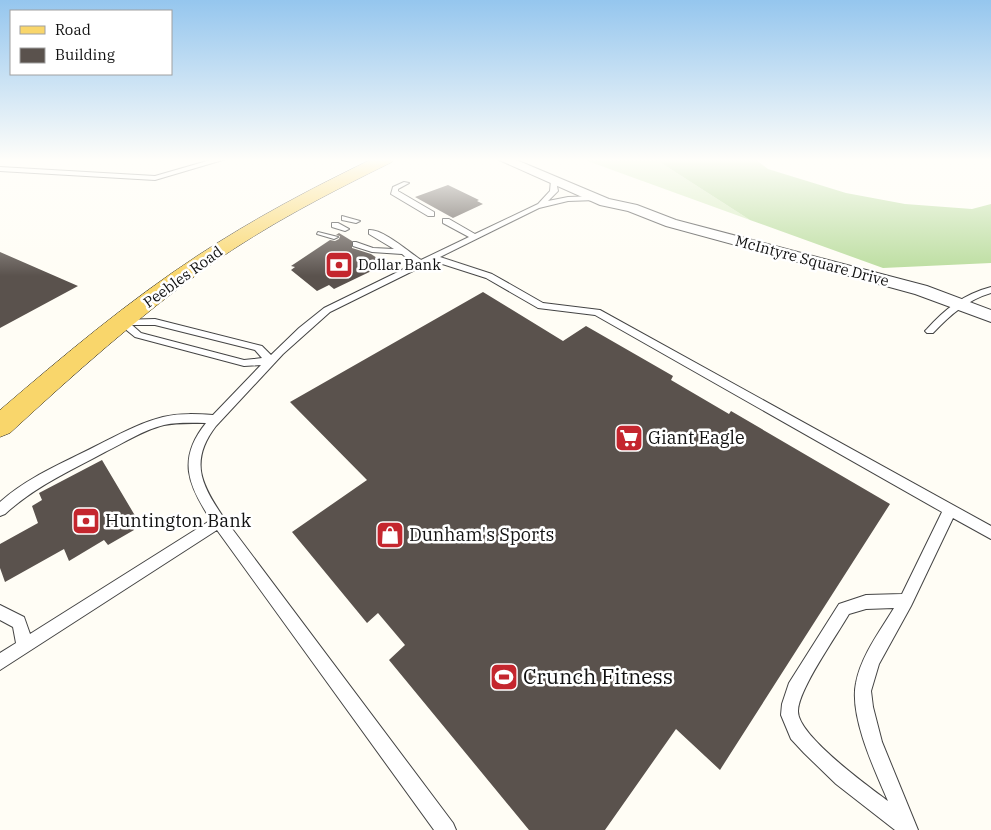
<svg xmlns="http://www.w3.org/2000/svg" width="991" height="830" viewBox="0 0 991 830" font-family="'IBM Plex Serif',serif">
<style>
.green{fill:#d5ebbd}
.forest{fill:#b9dc9c}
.building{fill:#5a524d}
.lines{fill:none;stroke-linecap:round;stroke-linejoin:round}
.lane-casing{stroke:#444;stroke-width:2}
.street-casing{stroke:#444;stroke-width:2}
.primary-casing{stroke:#222;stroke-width:1}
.lane{fill:#fff;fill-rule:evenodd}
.street{fill:#fff;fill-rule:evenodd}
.primary{fill:#f9d66b;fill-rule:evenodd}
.labels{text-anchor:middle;stroke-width:5;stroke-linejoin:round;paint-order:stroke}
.far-street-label{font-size:15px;fill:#111;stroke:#fff}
.far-poi-label{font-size:15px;fill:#111;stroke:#fff;text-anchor:start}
.poi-label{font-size:18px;fill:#111;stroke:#fff;text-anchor:start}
.near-poi-label{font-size:21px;fill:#111;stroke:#fff;text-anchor:start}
</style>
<rect width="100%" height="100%" fill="#fffdf5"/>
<path class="green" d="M582 159H655L750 220Z"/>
<path class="forest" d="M655 159H755L768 169 846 193 905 204 972 209 991 204V263L883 268 750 220Z"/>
<path class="building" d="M448 185 479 200 477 201 483 204 453 218 415 197Z
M339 233 352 241V248L371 254 386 264 334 289 329 285 317 291 291 270 295 267 291 266 330 240 335 241 339 239 340 236 336 235Z
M0 252 78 286 0 328Z
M483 292 563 341 586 326 673 376 671 380 729 414 731 411 890 504 720 770 676 729 605 830H529L389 660 405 645 378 613 367 623 292 532 367 480 290 402Z
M102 460 137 519 130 523 134 530 108 545 104 540 69 561 64 549 5 582 0 568V544L38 523 32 506 42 500 39 493Z"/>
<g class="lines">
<defs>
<path id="lane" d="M214 159H226L155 180 0 171V167L155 176Z
M551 180 556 181 558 191 548 201 568 197 596 196 600 198 596 200 568 201 539 208 440 257 492 274 543 303 600 310 991 526V539L953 518 911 606 879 664 871 691 873 707 882 742 918 830H895L836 784 804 753 791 739 781 715 782 704 789 683 839 604 866 595 902 594 942 512 595 315 538 308 486 278 433 261 330 312 283 354 216 426C189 461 201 485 224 518L453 823 456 830H434L217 530 0 670V653L16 643 13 627 0 620V605L24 617 30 634 211 520C188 485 177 459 206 423 192 423 178 422 164 425 143 430 124 443 105 452 70 471 34 487 5 514L0 516V502C28 477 63 463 96 446 118 435 139 423 163 417 180 413 197 414 213 415L261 365 244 366 135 337 119 324V320L155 319 262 346 271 355 299 328 324 308 414 264 402 254 372 252 353 246V242H356L373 248 394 249 369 234V230C383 229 409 252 421 260L469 237 443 223V219H449L475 234 538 204 550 191ZM132 325H155L255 350 262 358 244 360 141 333ZM894 608C880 631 861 656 856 683 849 716 875 771 888 801 869 787 797 735 798 711 798 690 837 635 849 614L866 609Z
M404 182 409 183 398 189V191L434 212V216H428L391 194 393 187Z
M342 216 360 221 356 223 342 220Z
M332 223H338L349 229 345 231 332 227Z
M318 232 338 237 334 239 317 234Z
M991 287V293C967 300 950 315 933 333H927L925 331 927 329C945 309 964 294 991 287Z"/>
<path id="street" d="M497 159H514L609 199 637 205 676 220 927 286 991 310V322L915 294 666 226 628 211 600 205Z"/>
<path id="primary" d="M372 159H394L392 162C329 193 267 225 210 265 139 316 74 374 10 433L0 437V410C63 356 127 302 197 256 253 219 312 188 372 159Z"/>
</defs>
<use href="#lane" class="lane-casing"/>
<use href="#street" class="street-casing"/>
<use href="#primary" class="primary-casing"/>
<use href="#lane" class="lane"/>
<use href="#street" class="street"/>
<use href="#primary" class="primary"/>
</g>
<linearGradient id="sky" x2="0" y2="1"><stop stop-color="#95c6ee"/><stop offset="0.58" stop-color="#fffefa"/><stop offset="1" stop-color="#fffefa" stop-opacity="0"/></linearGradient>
<rect width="991" height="276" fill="url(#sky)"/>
<defs>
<symbol id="bank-square" viewBox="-11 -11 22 22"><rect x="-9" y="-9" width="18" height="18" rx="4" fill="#c4262e" stroke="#fff"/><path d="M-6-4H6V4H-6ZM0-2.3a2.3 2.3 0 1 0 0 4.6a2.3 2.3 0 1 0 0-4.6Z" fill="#fff"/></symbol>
<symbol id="supermarket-square" viewBox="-11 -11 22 22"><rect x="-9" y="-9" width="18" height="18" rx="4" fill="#c4262e" stroke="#fff"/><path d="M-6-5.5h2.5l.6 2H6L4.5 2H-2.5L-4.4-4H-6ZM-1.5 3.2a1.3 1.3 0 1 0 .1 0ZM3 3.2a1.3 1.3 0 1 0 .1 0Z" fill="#fff"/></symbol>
<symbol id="shop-square" viewBox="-11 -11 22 22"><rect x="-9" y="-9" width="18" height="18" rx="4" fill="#c4262e" stroke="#fff"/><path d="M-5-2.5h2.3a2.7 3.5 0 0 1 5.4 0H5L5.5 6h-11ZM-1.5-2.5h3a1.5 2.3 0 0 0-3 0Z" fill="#fff"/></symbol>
<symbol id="stadium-square" viewBox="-11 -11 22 22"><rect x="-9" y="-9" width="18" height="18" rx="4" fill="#c4262e" stroke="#fff"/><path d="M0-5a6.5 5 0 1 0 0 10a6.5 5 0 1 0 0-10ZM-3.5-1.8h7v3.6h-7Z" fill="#fff"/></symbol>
</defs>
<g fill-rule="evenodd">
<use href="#bank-square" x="323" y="249" width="32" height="32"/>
<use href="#supermarket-square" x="613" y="422" width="32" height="32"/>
<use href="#bank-square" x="70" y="505" width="32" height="32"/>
<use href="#shop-square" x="374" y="519" width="32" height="32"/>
<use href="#stadium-square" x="488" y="661" width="32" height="32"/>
</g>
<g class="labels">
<g class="far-street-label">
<text transform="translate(812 261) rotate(15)" y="5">McIntyre Square Drive</text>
<text transform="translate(183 277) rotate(-36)" y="5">Peebles Road</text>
</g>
<g class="far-poi-label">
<text x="358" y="270">Dollar Bank</text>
</g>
<g class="poi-label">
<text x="648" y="444">Giant Eagle</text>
<text x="105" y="527">Huntington Bank</text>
<text x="409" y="541">Dunham's Sports</text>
</g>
<g class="near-poi-label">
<text x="523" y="684">Crunch Fitness</text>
</g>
</g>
<rect x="10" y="10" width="162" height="65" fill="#ffffff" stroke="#a0a0a0"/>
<rect x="20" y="26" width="25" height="8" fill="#f9d66b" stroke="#a0a0a0"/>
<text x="55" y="35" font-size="15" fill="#111111">Road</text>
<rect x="20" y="48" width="25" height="15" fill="#5a524d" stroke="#a0a0a0"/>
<text x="55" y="60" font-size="15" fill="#111111">Building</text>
</svg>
